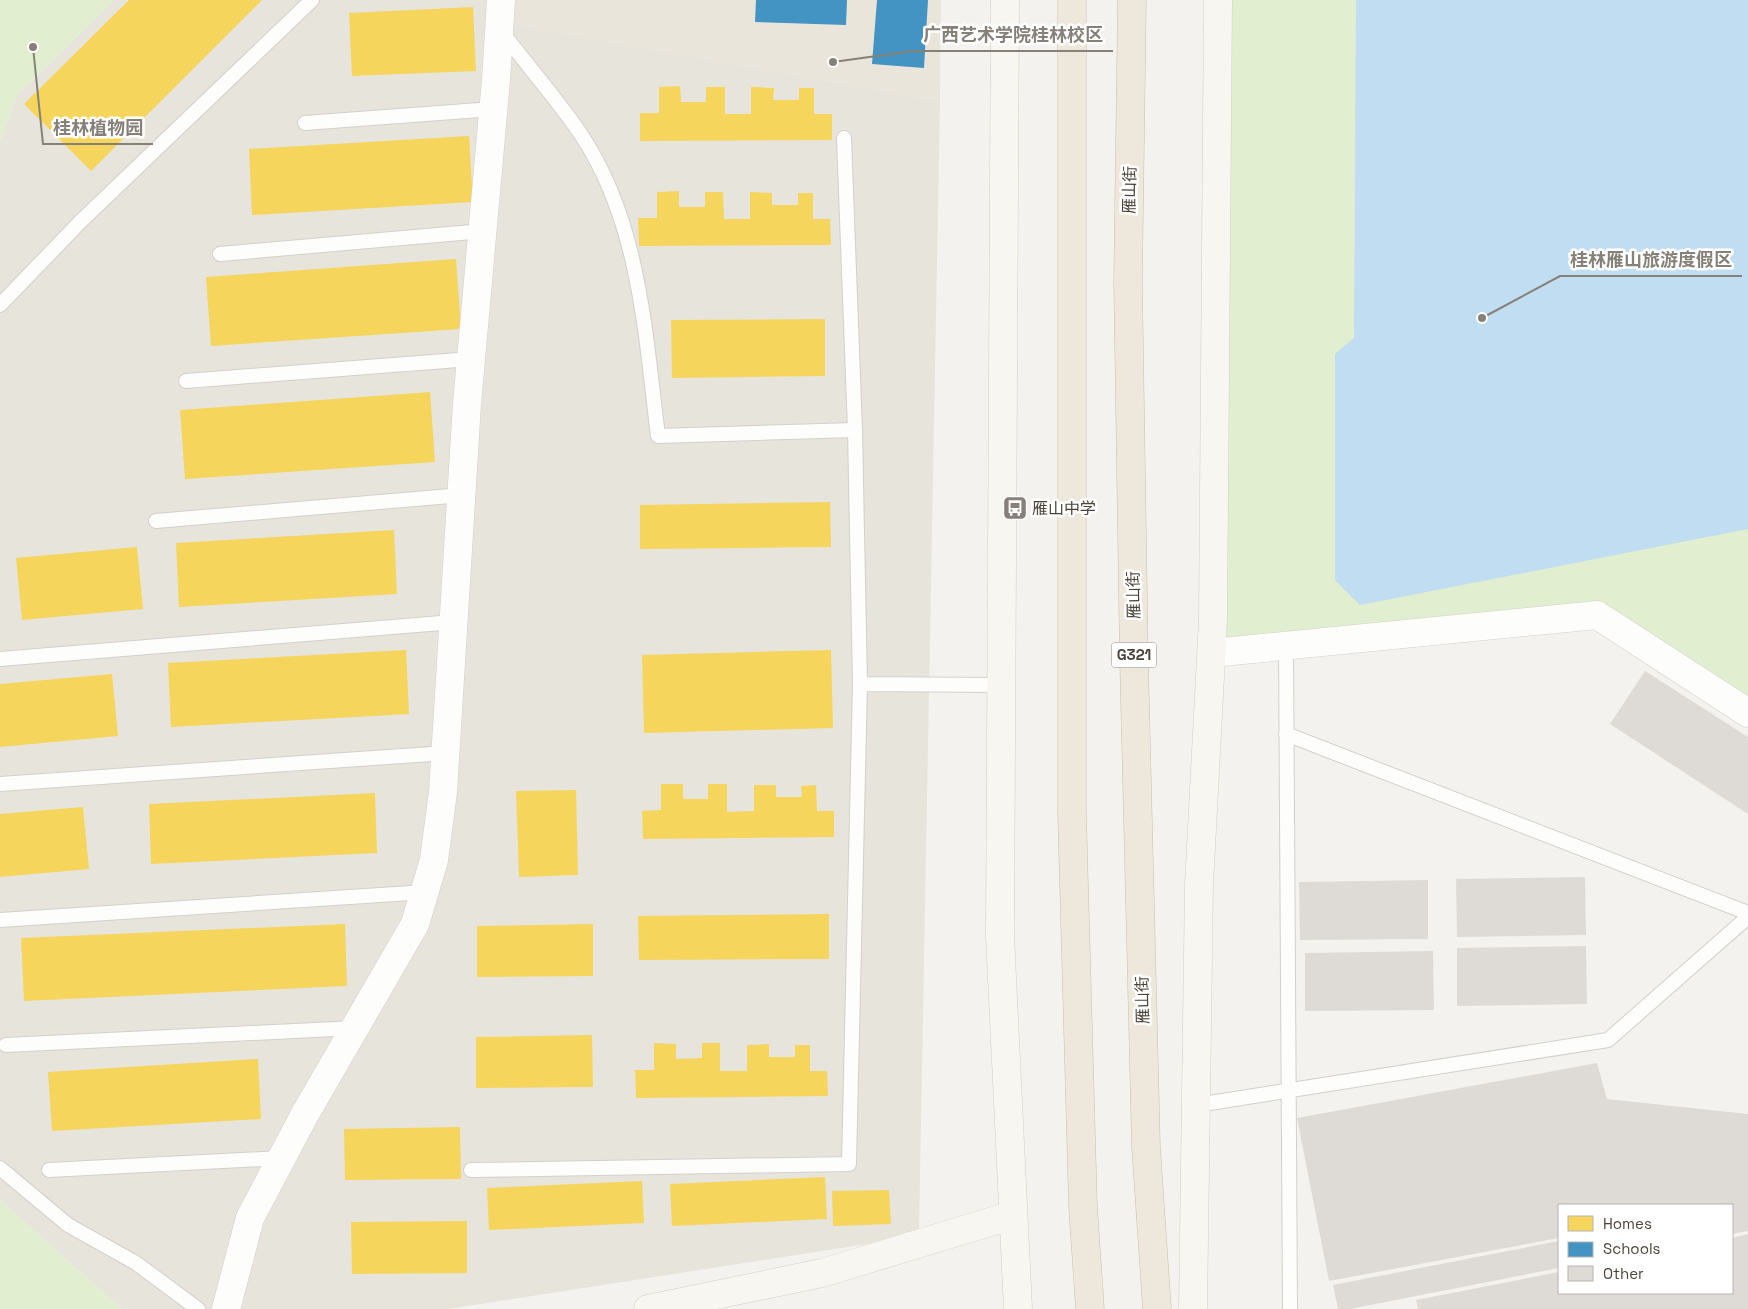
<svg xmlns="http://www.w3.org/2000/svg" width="1748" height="1309" viewBox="0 0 1748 1309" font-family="'Space Grotesk','Noto Sans SC',sans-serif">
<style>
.residential{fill:#e7e4dc}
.education{fill:#eae5da}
.green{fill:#e1eecf}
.water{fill:#c0ddf1}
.homes{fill:#f6d55c}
.schools{fill:#4393c3}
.building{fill:#dedbd6}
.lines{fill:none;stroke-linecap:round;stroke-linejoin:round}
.lane-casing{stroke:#d2d0cb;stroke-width:16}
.street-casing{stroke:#d2d0cb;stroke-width:29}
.secondary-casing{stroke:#d3cfc5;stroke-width:29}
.highway-casing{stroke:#ccbfa9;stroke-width:29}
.lane{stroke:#fdfdfc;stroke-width:14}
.street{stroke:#fdfdfc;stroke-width:28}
.secondary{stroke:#f7f6f1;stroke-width:28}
.highway{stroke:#ede8db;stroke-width:28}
.labels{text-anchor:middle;stroke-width:5;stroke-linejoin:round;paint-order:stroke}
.shield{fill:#fff;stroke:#817c74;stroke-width:1}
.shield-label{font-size:15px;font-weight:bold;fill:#4b4439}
.street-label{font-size:16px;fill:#4b4439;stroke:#fff}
.poi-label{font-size:16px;fill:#4b4439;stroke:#fff;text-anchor:start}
.leader{fill:none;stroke:#868178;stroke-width:2}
.callout-dot{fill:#868178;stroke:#fff;stroke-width:2}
.callout-label{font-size:18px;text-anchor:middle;font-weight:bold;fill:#868178;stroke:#fff;stroke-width:5;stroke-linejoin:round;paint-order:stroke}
</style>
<rect width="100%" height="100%" fill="#f4f2ee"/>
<path class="residential" d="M114 0H514L513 24 940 101 919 1230 887 1241 448 1309H122L0 1200V142L17 95Z"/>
<path class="education" d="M514 0H941L940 101 512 24Z"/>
<path class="green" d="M0 0H114L17 95 0 142Z
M1218 0H1748V713L1597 615 1212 653Z
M0 1200 122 1309H0Z"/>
<path class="water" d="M1356 0H1748V529L1360 605 1335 580V354L1354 338Z"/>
<path class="homes" d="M129 0H262L91 171 24 104Z
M473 7 476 71 352 76 349 13Z
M680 86 681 102H706V87H725V114H751V87L774 88 773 100H799V88H814V114H832V140L640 141V113H659V87Z
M469 136 473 202 252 215 249 149Z
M679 191V207H705V192H723L724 219H750V192L772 193V205H798V193H813V219H830L831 245 639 246 638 218H657V192Z
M456 259 461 329 211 346 206 277Z
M825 319V376L672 378 671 320Z
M430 392 435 462 185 479 180 410Z
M830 502 831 547 640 549V505Z
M394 530 397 594 179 607 176 543Z
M137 547 143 609 22 620 16 558Z
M406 650 409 714 171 727 168 663Z
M831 650 833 728 644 733 642 655Z
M112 674 118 736 0 747V684Z
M661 784H683V799H708V784H727V812L754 811V785H776V797H802L801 786 816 785 817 811H834V837L643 839 642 811 661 810Z
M576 790 578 875 519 877 516 791Z
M375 793 377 853 151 864 149 804Z
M83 807 89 869 0 877V814Z
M829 914V959L639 960 638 916Z
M345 924 347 986 24 1001 21 938Z
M593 924V976L477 977V926Z
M592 1035 593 1087 476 1088V1037Z
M654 1043 676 1044V1059L702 1058V1043H720V1071H747V1045L769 1044V1057H795V1045H810V1071H827L828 1096 636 1098 635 1070H654Z
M258 1059 261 1119 52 1131 48 1072Z
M460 1127 461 1179 345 1180 344 1129Z
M825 1177 827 1219 672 1226 670 1184Z
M642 1181 644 1223 489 1230 487 1188Z
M889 1190 891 1224 833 1226 832 1191Z
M467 1221V1273L352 1274 351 1222Z"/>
<path class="schools" d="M756 0H847L846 25 755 22Z
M877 0H928L924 68 872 64Z"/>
<path class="building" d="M1645 671 1748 737V814L1610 724Z
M1585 877 1586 935 1457 937 1456 879Z
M1428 880V939L1300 940 1299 882Z
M1586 946 1587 1004 1457 1006V948Z
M1433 951 1434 1010 1305 1011V953Z
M1597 1063 1607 1099 1748 1114V1231L1732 1234V1205H1559V1238L1329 1281 1297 1118Z
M1748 1234V1309H1418L1416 1300 1559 1272V1293H1732V1238Z
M1559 1241V1268L1350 1309H1338L1333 1285Z"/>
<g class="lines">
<defs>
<path id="lane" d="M501 31C527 65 556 98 580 133 640 222 645 333 658 436L855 430
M305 123 493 109
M220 254 483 231
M0 305 80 222 312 0
M186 381 471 359
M156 521 462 495
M1286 646 1290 1309
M0 659 454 622
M860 684 1000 685
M1286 734 1748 913
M0 784 446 753
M0 920 426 892
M6 1045 355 1028
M1197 1105 1608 1040 1748 917
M0 1168 68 1225 136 1263 198 1309
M49 1170 282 1158
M471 1170 849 1164 860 684 855 430 844 138"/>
<path id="street" d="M1212 653 1597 615 1748 713
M226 1309 250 1218 305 1114 415 924 434 860 443 792 467 404 496 80 501 0"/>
<path id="secondary" d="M1005 0 1000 936 1018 1309
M648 1309 822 1273 1013 1215
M1193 1309 1199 885 1213 620 1218 0"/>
<path id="highway" d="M1072 0V814L1083 1207 1090 1309
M1132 0 1128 281 1134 661 1146 1147 1157 1309"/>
</defs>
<use href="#lane" class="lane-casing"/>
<use href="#street" class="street-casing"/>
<use href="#secondary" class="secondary-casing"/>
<use href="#highway" class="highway-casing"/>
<use href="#lane" class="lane"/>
<use href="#street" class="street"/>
<use href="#secondary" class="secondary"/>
<use href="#highway" class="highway"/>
</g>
<defs>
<symbol id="bus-square" viewBox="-11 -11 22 22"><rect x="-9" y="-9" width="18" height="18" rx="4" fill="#868178" stroke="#fff"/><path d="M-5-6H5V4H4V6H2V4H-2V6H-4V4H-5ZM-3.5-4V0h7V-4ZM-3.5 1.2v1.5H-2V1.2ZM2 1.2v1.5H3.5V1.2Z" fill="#fff"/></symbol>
</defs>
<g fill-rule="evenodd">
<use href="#bus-square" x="1001" y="494" width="28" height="28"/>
</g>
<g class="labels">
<rect class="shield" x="1111.5" y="642.5" width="45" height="25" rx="4"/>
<g class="shield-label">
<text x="1134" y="660">G321</text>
</g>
<g class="street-label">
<text transform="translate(1129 190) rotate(-89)" y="6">雁山街</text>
<text transform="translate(1133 595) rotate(-91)" y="6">雁山街</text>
<text transform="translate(1142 1000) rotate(-91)" y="6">雁山街</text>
</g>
<g class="poi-label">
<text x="1032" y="514">雁山中学</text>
</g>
</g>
<path class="leader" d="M833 62L913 51H1113M33 47L43 144H153M1482 318L1560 276H1742"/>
<g class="callout-dot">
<circle cx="833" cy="62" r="5"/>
<circle cx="33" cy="47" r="5"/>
<circle cx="1482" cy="318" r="5"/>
</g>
<g class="callout-label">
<text x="1013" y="41">广西艺术学院桂林校区</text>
<text x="98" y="134">桂林植物园</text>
<text x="1651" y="266">桂林雁山旅游度假区</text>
</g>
<rect x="1558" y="1204" width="175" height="90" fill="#ffffff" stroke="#b7b4b0"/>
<rect x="1568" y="1216" width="25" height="15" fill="#f6d55c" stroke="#b7b4b0"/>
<text x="1603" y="1229" font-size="15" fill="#4b4439">Homes</text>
<rect x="1568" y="1242" width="25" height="15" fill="#4393c3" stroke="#b7b4b0"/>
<text x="1603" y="1254" font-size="15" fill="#4b4439">Schools</text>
<rect x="1568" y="1266" width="25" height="15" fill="#dedbd6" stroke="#b7b4b0"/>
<text x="1603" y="1279" font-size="15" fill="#4b4439">Other</text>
</svg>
